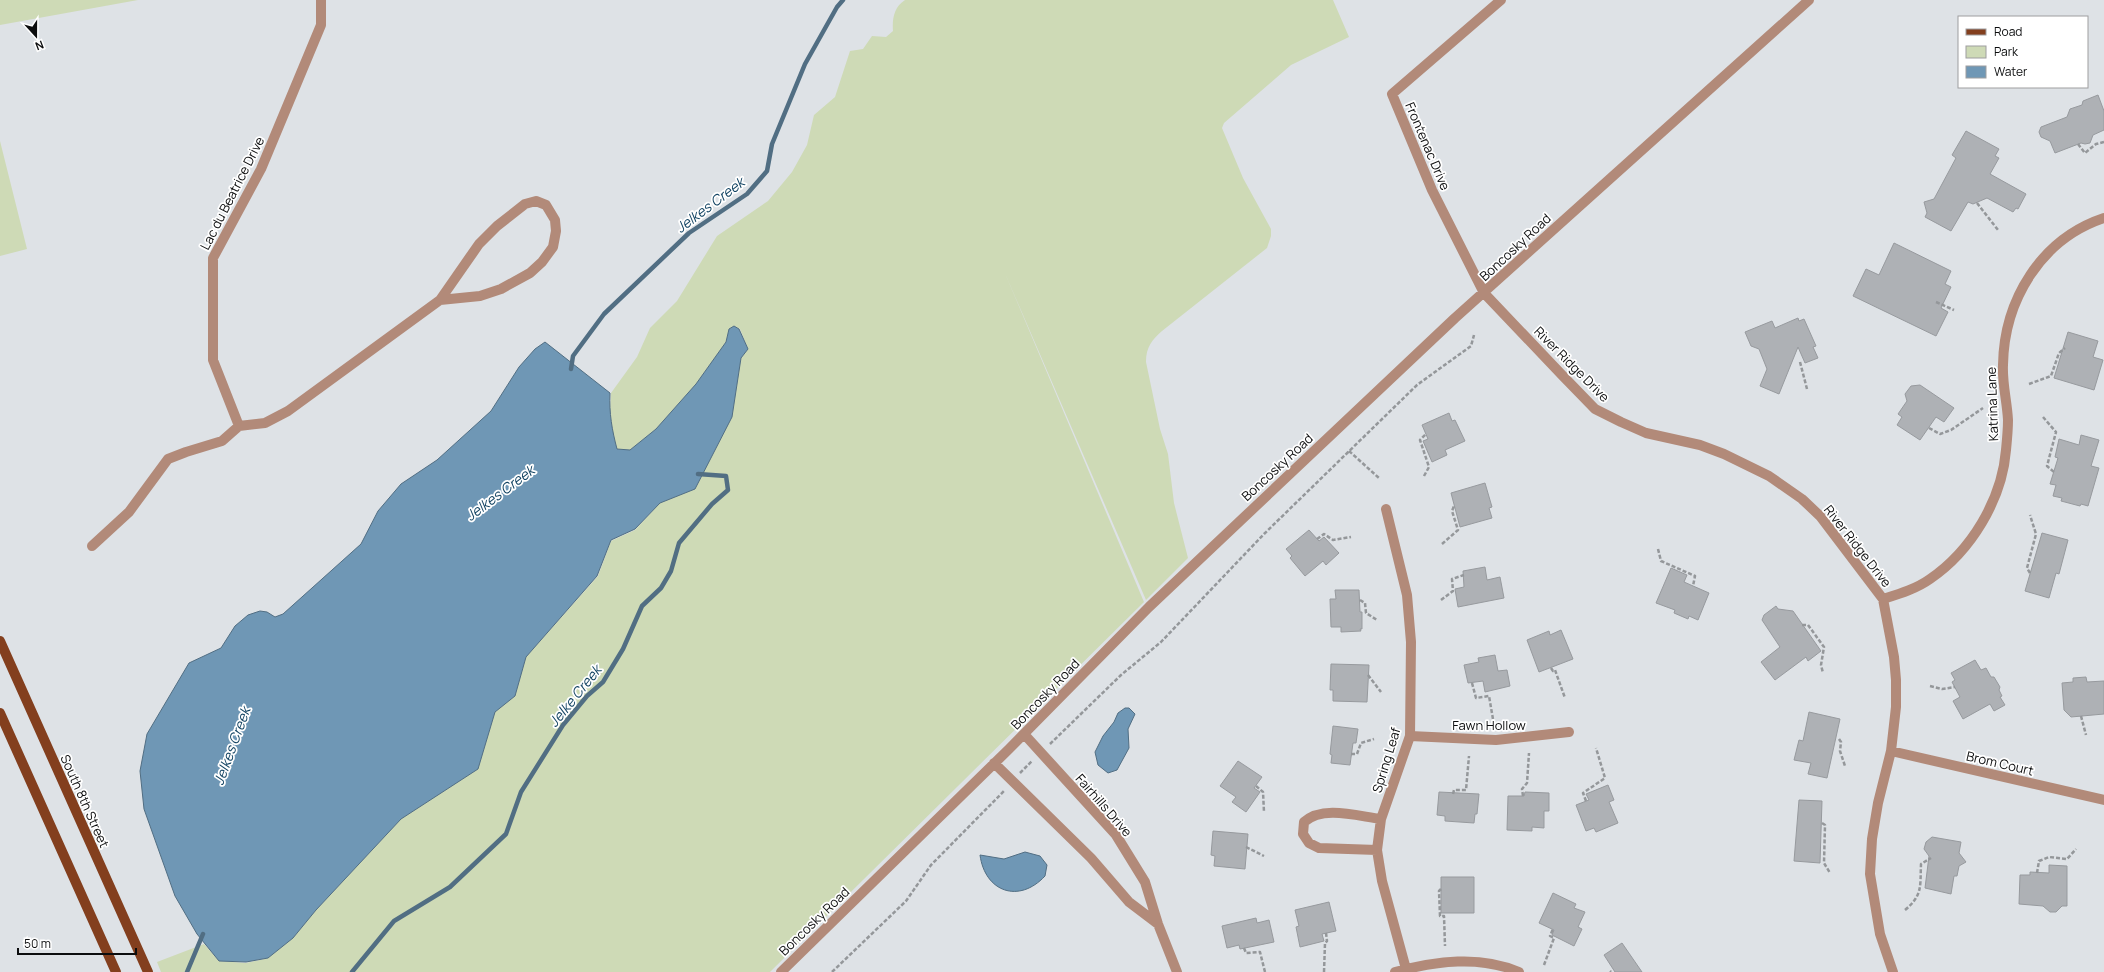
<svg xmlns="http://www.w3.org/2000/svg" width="2104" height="972" viewBox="0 0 2104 972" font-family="Manrope,sans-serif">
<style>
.green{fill:#cedab6}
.water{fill:#6f97b5;stroke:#516e83}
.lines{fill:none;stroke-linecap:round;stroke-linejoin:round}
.stream{stroke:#516e83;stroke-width:4.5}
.building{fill:#aeb1b5;stroke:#979a9e}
.path{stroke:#94979a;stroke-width:2.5;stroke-dasharray:4 2;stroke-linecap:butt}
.minor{stroke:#b28a79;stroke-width:10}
.major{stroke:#833f1e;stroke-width:10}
.labels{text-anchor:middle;stroke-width:3.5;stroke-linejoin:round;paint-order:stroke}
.street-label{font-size:13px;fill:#0c0d0e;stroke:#fff}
.water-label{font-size:14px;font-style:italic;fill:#134463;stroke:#fff}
</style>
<rect width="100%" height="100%" fill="#dee2e6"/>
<path class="green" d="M0 0H138L0 25Z
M905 0H1333L1349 37 1291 65 1224 123 1222 128 1243 178 1271 229V236L1267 248 1162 331C1152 340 1146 347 1146 362L1160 429 1168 454 1174 503 1188 558 1146 600 1004 271 1144 602 770 972H161L157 962 204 944 219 961 246 963 268 958 293 938 316 910 401 819 478 769 495 712 515 696 526 657 598 576 611 541 635 530 660 503 695 489 732 417 741 358 748 349 740 329 734 326 729 329 726 342 696 384 656 429 630 450 617 449 612 432 610 410 611 393 637 357 650 328 677 301 717 236 768 201 792 172 807 145 814 115 835 97 850 51 863 49 872 36 886 37 893 31C892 19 894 7 905 0Z
M0 141 27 249 0 256Z"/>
<path class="water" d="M734 326 739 329 748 349 741 358 732 417 695 489 660 503 635 529 611 540 597 576 526 657 515 696 495 712 478 769 401 819 316 910 293 938 268 958 246 962 219 961 197 934 175 896 144 809 140 771 147 734 189 663 221 648 235 626 248 615 260 611 267 612 275 617 283 614 361 544 378 511 401 484 437 460 491 411 519 367 535 349 545 342 610 393C609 413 612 430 617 449L630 450 656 429 696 384 726 342 729 329Z
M1125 708H1129L1135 714 1128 729 1129 748 1117 770 1108 773 1098 765 1095 752 1103 736 1114 722 1118 713Z
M1025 852 1040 856 1047 865 1045 876C1019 904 985 892 980 855L1004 859Z"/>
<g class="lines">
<path class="stream" d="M571 369 573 356 604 314 689 233 747 194 767 171 772 144 805 64 837 7 843 0
M187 972 203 934
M352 972 394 921 450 887 506 834 521 792 563 725 587 696 603 682 623 649 642 606 661 588 671 571 679 543 712 504 728 490 726 476 698 474"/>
</g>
<path class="building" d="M2098 95 2104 111V130L2093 135 2090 143 2085 144 2081 143 2055 153 2050 141 2041 137 2039 132 2041 127 2067 117 2070 109 2082 105 2083 101Z
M1966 131 1999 149 1995 156 1999 158 1990 174 2026 194 2018 209 2016 208 2013 212 1987 198 1973 204 1968 202 1951 231 1925 217 1927 213 1924 202 1934 199 1956 158 1952 155Z
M1894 243 1951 271 1945 284 1951 287 1941 308 1948 312 1936 336 1853 296 1866 269 1879 275Z
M1798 318 1799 321 1804 319 1816 346 1813 347 1818 358 1805 363 1798 347 1779 394 1760 386 1767 369 1759 349 1751 346 1745 332 1772 321 1775 328Z
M2068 332 2098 341 2093 357 2103 360 2094 390 2054 378Z
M1920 385 1954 408 1944 422 1936 417 1920 440 1897 425 1902 417 1898 414 1907 401 1905 394 1911 386Z
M1449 413 1452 421 1455 420 1465 441 1445 450 1447 455 1432 462 1423 441 1428 439 1422 425Z
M2081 435 2099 440 2091 466 2099 468 2088 506 2081 504 2080 506 2061 501 2062 498 2053 496 2056 485 2050 484 2058 458 2055 457 2059 439 2079 445Z
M1485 483 1492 507 1489 508 1492 518 1460 527 1451 493Z
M1309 530 1319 541 1324 537 1339 553 1326 565 1323 561 1305 576 1290 558 1292 556 1286 549Z
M2042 533 2068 540 2059 574 2056 573 2049 598 2025 591Z
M1485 567 1487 580 1500 577 1504 598 1458 607 1455 589 1464 587 1463 571Z
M1671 568 1687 575 1684 582 1709 593 1698 620 1689 616 1688 619 1674 613 1675 610 1656 603Z
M1335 590H1359L1360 612H1362V629H1360L1361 631 1341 632V627H1331L1330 599H1336Z
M1776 606 1778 609 1793 611 1821 651 1808 661 1806 657 1775 680 1761 662 1780 647 1762 620 1764 615Z
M1561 630 1573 659 1539 672 1527 640 1549 631 1550 635Z
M1495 655 1498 671 1507 670 1510 686 1485 692 1483 681 1468 683 1464 665 1479 662 1478 658Z
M1975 660 1981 670 1986 668 1991 677H1994L2000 687 1999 690 2002 696 2000 697 2005 705 1994 711 1990 704 1963 719 1953 701 1960 697 1952 682 1955 680 1951 673Z
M1331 664 1369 665 1367 702 1333 701V690H1330Z
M2086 677 2087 682 2104 681V714L2071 717 2064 710 2062 683 2073 682V678Z
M1809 712 1840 719 1827 778 1808 774 1811 763 1794 760 1799 740 1803 741Z
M1333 726 1358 729 1356 743H1353L1350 765 1331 763 1332 755 1330 754Z
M1238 761 1262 777 1254 788 1260 792 1246 812 1232 802 1236 797 1220 786Z
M1608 785 1614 800 1609 802 1618 823 1596 832 1594 828 1586 831 1576 805 1589 800 1586 794Z
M1439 792 1479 794 1477 814H1475L1474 823 1445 821V816L1437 815Z
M1525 792 1549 793V811H1544V828L1532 827V831L1507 830 1508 796H1524Z
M1799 800 1822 801 1820 863 1794 861Z
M1213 831 1248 834 1245 869 1214 866 1215 856 1211 855Z
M1932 837 1961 842 1959 853 1966 862 1959 866 1957 876H1954L1951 894 1925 888 1929 856 1924 849 1926 842Z
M2049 865 2067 866V906H2062L2056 912H2050L2043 906 2019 904 2020 875H2030V872L2049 873Z
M1441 877H1474V913H1441Z
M1553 893 1576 904 1574 908 1585 912 1578 927 1582 929 1574 946 1552 935 1554 930 1539 923Z
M1329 902 1336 931 1322 934 1324 941 1300 947 1296 927 1299 926 1295 910Z
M1256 918 1257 923 1269 920 1274 942 1240 949 1239 945 1227 948 1222 926Z
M1622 943 1642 972H1615L1604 955Z"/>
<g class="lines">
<path class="path" d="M2078 144 2085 153 2096 144 2104 142
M1977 203 1998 230
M1936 302 1954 310
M1800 362 1807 389
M2029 384 2051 376 2059 353 2065 348
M2043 417 2056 432 2047 466 2054 472
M1929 428 1940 434 1951 430 1983 408
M1349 451 1379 478
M1424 476 1429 467 1420 440 1426 434
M1317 539 1324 534 1333 540 1351 537
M1442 544 1458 530 1452 511 1454 506
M1658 549 1661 561 1695 576 1693 586
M2030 573 2027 568 2036 534 2030 515
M1360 600 1365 603 1366 613 1377 620
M1441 600 1453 591 1452 579 1464 575
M1802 625H1808L1824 647 1821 665 1823 673
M1551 668 1553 671 1555 670 1565 698
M1368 675 1381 692
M1472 683 1476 698 1489 696 1494 725
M1930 686 1942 689 1955 687
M2081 716 2086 735
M1839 739 1841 742 1840 751 1845 766
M1050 744 1121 675 1161 642 1264 534 1417 385 1471 346 1474 335
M1351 754H1357L1361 743 1374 739
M1020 773 1032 761
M1256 786 1263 792 1264 812
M1453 794 1454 790H1466L1469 756
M1523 796 1522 789 1527 783 1529 753
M1586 801 1583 793 1605 778 1596 748
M1822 823 1825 825 1824 863 1830 873
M1246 847 1264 856
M2037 873 2039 861 2049 857 2067 859 2076 849
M1441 889 1439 891 1440 916H1444L1445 946
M1905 910C1923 895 1920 886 1921 864L1931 858
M1244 948 1246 953 1260 952 1265 972
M1544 965 1554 938 1550 936 1553 929
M1610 971 1611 972
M832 972 906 901 931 865 1005 790
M1324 972 1325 943 1327 941 1326 933"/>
<path class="minor" d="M1501 0 1392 94 1432 190 1484 293 1562 375 1595 409 1621 422 1646 433 1700 445 1724 454 1769 476 1802 499 1820 516 1883 599 1894 657 1896 680V707L1891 751 1878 803 1872 839 1870 874 1880 934 1893 972
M239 426 213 360V258L261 169 321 25V0
M1386 509 1407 595 1411 642 1410 736 1381 819 1377 850 1382 881 1406 969
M92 546 129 512 168 459 186 452 222 441 239 426 265 423 288 411 440 300 480 296 501 289 530 273 542 262 553 247 556 231 555 220 546 205 536 201 525 204 497 226 479 244 440 300
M1883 599C1899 594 1916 589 1930 579 1971 551 2002 500 2006 450 2007 440 2008 429 2008 420 2007 401 2002 383 2003 365 2004 300 2041 239 2104 218
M1024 734 1116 835 1145 882 1158 924 1177 972
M1410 736 1496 740 1569 732
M1891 751 2104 800
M994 763 1091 858 1129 902 1158 924
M1377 850 1319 848 1309 843 1303 834 1304 822C1323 805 1357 816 1381 819
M781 972 1009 749 1149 607 1455 318 1809 0
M1395 972C1436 961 1480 955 1519 972"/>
<path class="major" d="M0 641 148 972
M0 713 116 972"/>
</g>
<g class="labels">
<g class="street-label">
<text transform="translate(1428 146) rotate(67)" y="5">Frontenac Drive</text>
<text transform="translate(232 193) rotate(-63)" y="5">Lac du Beatrice Drive</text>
<text transform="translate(1515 247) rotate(-43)" y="5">Boncosky Road</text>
<text transform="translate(1572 364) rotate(45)" y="5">River Ridge Drive</text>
<text transform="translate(1992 404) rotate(-92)" y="5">Katrina Lane</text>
<text transform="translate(1277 467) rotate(-43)" y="5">Boncosky Road</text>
<text transform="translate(1858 546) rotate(52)" y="5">River Ridge Drive</text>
<text transform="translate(1045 694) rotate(-46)" y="5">Boncosky Road</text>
<text x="1489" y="730">Fawn Hollow</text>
<text transform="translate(1386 760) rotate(-73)" y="5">Spring Leaf</text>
<text transform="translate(2000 763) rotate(13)" y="5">Brom Court</text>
<text transform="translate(85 801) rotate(66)" y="5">South 8th Street</text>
<text transform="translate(1104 805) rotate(49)" y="5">Fairhills Drive</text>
<text transform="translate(814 921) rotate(-44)" y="5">Boncosky Road</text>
</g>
<g class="water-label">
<text transform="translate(710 205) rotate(-37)" y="5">Jelkes Creek</text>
<text transform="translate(500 493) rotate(-37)" y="5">Jelkes Creek</text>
<text transform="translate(575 696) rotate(-51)" y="5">Jelke Creek</text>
<text transform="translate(232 746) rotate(-70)" y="5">Jelkes Creek</text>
</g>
</g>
<rect x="1958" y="16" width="130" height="72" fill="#ffffff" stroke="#9e9e9f"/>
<rect x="1966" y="29" width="20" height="6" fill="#833f1e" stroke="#9e9e9f"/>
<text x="1994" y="36" font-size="12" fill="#0c0d0e">Road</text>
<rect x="1966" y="46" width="20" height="12" fill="#cedab6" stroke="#9e9e9f"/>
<text x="1994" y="56" font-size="12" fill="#0c0d0e">Park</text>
<rect x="1966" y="66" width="20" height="12" fill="#6f97b5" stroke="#9e9e9f"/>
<text x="1994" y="76" font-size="12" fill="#0c0d0e">Water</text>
<g transform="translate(36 36) rotate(159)" stroke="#ffffff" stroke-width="3" paint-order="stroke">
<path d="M0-3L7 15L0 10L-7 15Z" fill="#0c0d0e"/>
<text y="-6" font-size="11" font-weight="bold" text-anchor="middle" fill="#0c0d0e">N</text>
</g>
<path d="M18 948v6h118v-6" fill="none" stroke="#0c0d0e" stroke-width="2"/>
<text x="24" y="948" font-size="12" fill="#0c0d0e" stroke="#ffffff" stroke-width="3" paint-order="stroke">50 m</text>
</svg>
